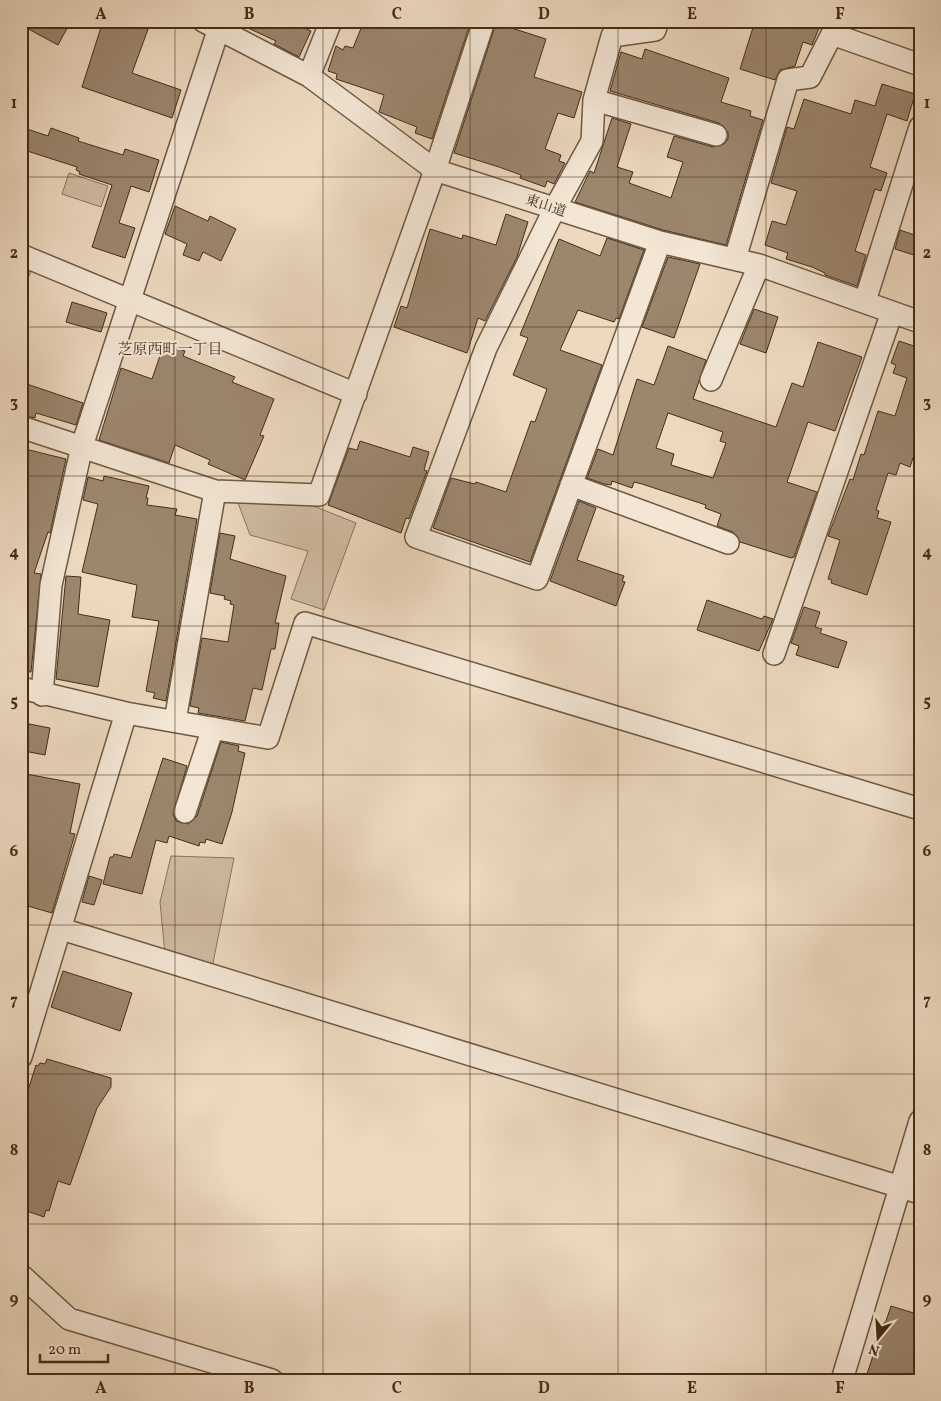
<svg xmlns="http://www.w3.org/2000/svg" width="941" height="1401" viewBox="0 0 941 1401" font-family="Vollkorn,'Noto Serif JP',serif">
<style>
.green{fill:#cfbca2;stroke:#8a745c}
.building{fill:#9b866e;stroke:#442d16;fill-rule:evenodd}
.lines{fill:none;stroke-linecap:round;stroke-linejoin:round}
.minor-casing{stroke:#6e5840;stroke-width:24}
.minor{stroke:#f3e6d5;stroke-width:21}
.grid{fill:none;stroke:#442d16;stroke-width:1;stroke-opacity:0.55}
.labels{text-anchor:middle;stroke-width:4;stroke-linejoin:round;paint-order:stroke}
.street-label{font-size:14px;fill:#442d16;stroke:#f3e6d5}
.neighbourhood-label{font-size:15px;fill:#442d16;stroke:#f3e6d5}
.neatline{fill:none;stroke:#442d16;stroke-width:2}
.grid-label{font-size:16px;text-anchor:middle;font-weight:bold;fill:#442d16}
</style>
<rect width="100%" height="100%" fill="#ecd9bf"/>
<filter id="stains"><feTurbulence type="fractalNoise" baseFrequency=".004" numOctaves="4"/><feColorMatrix values="0 0 0 0 .2 0 0 0 0 .09 0 0 0 0 .02 0 0 0 .5 -.17"/></filter>
<radialGradient id="worn" r=".72"><stop offset=".6" stop-color="#630" stop-opacity="0"/><stop offset="1" stop-color="#630" stop-opacity=".3"/></radialGradient>
<path class="green" d="M69 173 108 186 101 207 62 194Z
M21 267 31 271 26 283 21 281Z
M237 500 311 505 356 523 324 610 291 599 308 551 250 535Z
M171 856 234 858 212 968 165 954 160 902Z"/>
<path class="building" d="M21 21H71L58 45 21 25Z
M103 21H151L132 73 181 90 172 118 82 87Z
M233 21H291L311 31 299 57 274 44 276 41Z
M364 21H471L432 139 415 133 417 127 379 112 384 95 336 79 337 74 328 71 336 46 343 50 345 46 353 48Z
M755 21H822L812 45 803 42 795 66 780 70 775 80 740 69Z
M496 23 546 39 534 77 582 92 574 118 558 113 545 149 561 155 559 161 565 163 554 184 547 181 545 187 520 178 521 175 499 167 454 153Z
M645 49 729 78 721 102 751 111 750 116 763 120 726 245 663 230 575 202 590 171 594 173 612 118 631 124 617 167 633 172 629 183 671 198 683 162 667 157 674 136 713 147 724 144 728 139V132L719 123 610 91 621 52 642 59Z
M882 84 915 94 907 121 887 114 870 167 887 173 881 191 875 189 855 251 866 255 857 286 825 275V273L812 267 786 259 788 253 765 245 772 221 786 225 797 191 771 183 787 127 794 129 804 99 851 114 855 100 875 106Z
M21 127 48 136 51 128 79 138 78 141 123 155 125 149 159 160 149 192 131 186 119 223 135 228 125 258 92 247 112 185 79 174 80 172 76 170 77 167 21 149Z
M175 206 208 221 210 216 236 229 221 261 203 252 199 261 183 255 187 244 165 234Z
M506 214 528 222 517 257 485 321 478 318 467 353 394 327 401 306 407 308 430 229 462 239 463 235 496 245Z
M900 230 920 237V257L895 249Z
M607 238 644 250 619 319 616 318 614 322 578 310 560 350 602 365 530 562 433 528 451 478 475 484 476 482 506 492 531 421 535 422 547 389 513 375 528 338 520 335 559 239 600 256Z
M668 257 700 264 674 338 642 327Z
M72 302 107 313 101 332 66 322Z
M754 309 778 317 766 353 740 344Z
M899 341 920 348V437L910 467 900 463 896 475 888 473 876 510 879 511 877 518 891 522 867 595 831 583 832 580 828 579 840 540 828 536 850 479 853 480 861 454 864 455 878 411 895 416 907 378 893 373 896 365 891 363Z
M818 342 862 357 835 431 808 422 787 482 817 492 794 557 791 558 740 542 733 532 717 526 721 514 705 508 706 505 642 484 634 482 632 488 612 481 611 485 604 484 587 478 598 449 613 455 637 379 654 385 668 346 706 360 693 399 776 427 792 383 803 387ZM668 413 723 432 720 441 726 443 713 478 671 465 674 454 656 448Z
M164 344 185 351 183 356 235 377 232 382 274 399 260 435 264 436 245 480 208 464 210 460 175 445 169 463 99 440 121 368 152 379Z
M21 382 83 403 76 425 36 413 35 418 21 415Z
M360 441 410 457 413 447 429 452 424 470 427 471 409 519 406 518 401 533 328 505 349 448 357 450Z
M21 448 66 459 50 533 48 532 34 573 41 574 31 672 21 671Z
M104 476 149 486 146 498H148L147 505 177 509 175 515 197 519 166 701 153 698 155 693 146 691 159 621 132 617 137 585 82 572 98 504 83 500 88 477 103 481Z
M579 501 596 508 577 560 624 576 622 581 625 582 616 606 550 581Z
M220 533 235 536 230 559 286 576 275 623H279L275 649H271L262 690 253 688 245 721 198 713 199 708 190 706 202 638 228 642 234 605 230 604 231 601 224 599 225 596 210 593Z
M66 576 81 577 78 614 110 620 98 687 56 679Z
M707 600 762 619 764 616 773 619 759 651 697 630Z
M804 607 820 612 815 627 822 629 820 633 847 642 838 668 796 655 799 646 791 643Z
M29 724 50 728 45 755 24 751Z
M221 742 239 746 238 751 245 753 232 812 222 844 206 839 205 843 200 842 199 846 169 836 167 843 156 840 142 894 103 884 110 857H113L114 854 131 858 163 758 187 766 173 814 176 821 188 824 197 816Z
M26 774 80 784 70 833 75 834 52 913 21 904V799Z
M89 876 102 880 94 905 82 902Z
M63 971 132 993 120 1031 51 1007Z
M47 1059 111 1078V1087L97 1108 70 1185 58 1181 49 1211 46 1210 44 1217 21 1209V1153L29 1133 21 1130V1099L25 1100 36 1065 38 1066 40 1063 45 1064Z
M891 1306 920 1315V1380H865L872 1359 877 1332 886 1321Z"/>
<g class="lines">
<defs>
<path id="minor" d="M203 21 309 76 435 170 660 242 759 265 920 322
M658 21 655 30 612 36 594 100 592 141 555 208 486 348 416 537 537 579 660 242
M836 21 832 34 920 65
M309 76 331 21
M594 100 716 135
M21 255 356 394
M735 259 788 80 810 77 832 34
M865 301 920 127
M711 380 759 265
M21 427 215 491 319 495 435 170 484 21
M571 485 728 543
M774 654 892 312
M21 688 126 713 268 738 305 623 920 809
M42 695 51 585 82 446 218 31
M175 721 215 491
M185 812 213 728
M68 931 920 1193
M21 1057 126 713
M21 1275 69 1319 272 1380
M842 1380 920 1121"/>
</defs>
<use href="#minor" class="minor-casing"/>
<use href="#minor" class="minor"/>
</g>
<path class="grid" d="M175 21V1380M323 21V1380M470 21V1380M618 21V1380M766 21V1380M21 177H920M21 327H920M21 476H920M21 626H920M21 775H920M21 925H920M21 1074H920M21 1224H920"/>
<g class="labels">
<g class="street-label">
<text transform="translate(546 205) rotate(18)" y="5">東山道</text>
</g>
<g class="neighbourhood-label">
<text x="170" y="354">芝原西町一丁目</text>
</g>
</g>
<rect width="941" height="1401" fill="none" stroke="#ecd9bf" stroke-width="55"/>
<g transform="translate(878 1338) rotate(198)" stroke="#f3e6d5" stroke-width="4" paint-order="stroke">
<path d="M0-4L9 19L0 12L-9 19Z" fill="#442d16"/>
<text y="-8" font-size="14" font-weight="bold" text-anchor="middle" fill="#442d16">N</text>
</g>
<path d="M40 1354v8h68v-8" fill="none" stroke="#442d16" stroke-width="2.5"/>
<text x="48" y="1354" font-size="15" fill="#442d16" stroke="#f3e6d5" stroke-width="4" paint-order="stroke">20 m</text>
<rect x="28" y="28" width="886" height="1346" class="neatline"/>
<g class="grid-label">
<text x="101" y="19">A</text>
<text x="249" y="19">B</text>
<text x="397" y="19">C</text>
<text x="544" y="19">D</text>
<text x="692" y="19">E</text>
<text x="840" y="19">F</text>
<text x="14" y="108">1</text>
<text x="927" y="108">1</text>
<text x="14" y="258">2</text>
<text x="927" y="258">2</text>
<text x="14" y="407">3</text>
<text x="927" y="407">3</text>
<text x="14" y="557">4</text>
<text x="927" y="557">4</text>
<text x="14" y="706">5</text>
<text x="927" y="706">5</text>
<text x="14" y="856">6</text>
<text x="927" y="856">6</text>
<text x="14" y="1005">7</text>
<text x="927" y="1005">7</text>
<text x="14" y="1155">8</text>
<text x="927" y="1155">8</text>
<text x="14" y="1304">9</text>
<text x="927" y="1304">9</text>
<text x="101" y="1393">A</text>
<text x="249" y="1393">B</text>
<text x="397" y="1393">C</text>
<text x="544" y="1393">D</text>
<text x="692" y="1393">E</text>
<text x="840" y="1393">F</text>
</g>
<rect width="100%" height="100%" filter="url(#stains)"/>
<rect width="100%" height="100%" fill="url(#worn)"/>
</svg>
